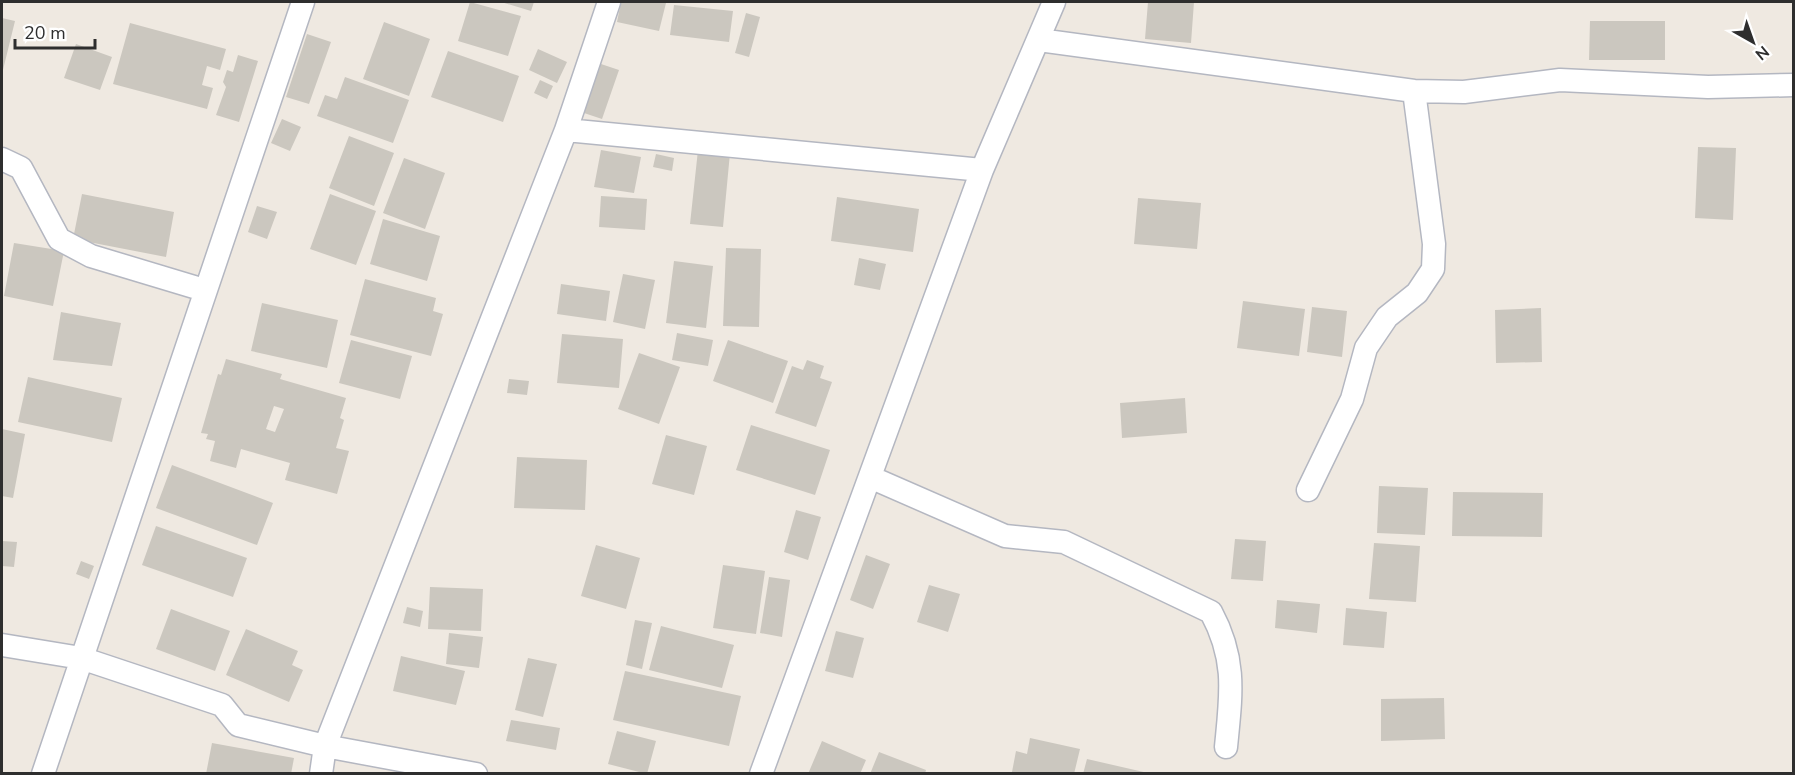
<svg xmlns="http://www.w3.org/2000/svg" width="1795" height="775" viewBox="0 0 1795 775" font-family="'Nunito Sans',sans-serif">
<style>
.building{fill:#cbc7bf;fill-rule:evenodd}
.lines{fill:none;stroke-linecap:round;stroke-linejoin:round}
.street-casing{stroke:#b4b7c1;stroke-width:25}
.street{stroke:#fff;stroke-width:22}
</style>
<rect width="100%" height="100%" fill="#efe9e1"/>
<path class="building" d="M470 2 521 16 508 56 458 41Z
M501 2H534L531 11Z
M621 2 666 3 659 31 617 22Z
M1148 2H1194L1191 43 1145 39Z
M674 5 733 11 729 42 670 35Z
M746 13 760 17 749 57 735 53Z
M2 18 15 21 2 74Z
M1590 21H1665V60H1589Z
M384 22 430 39 409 96 363 79Z
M130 23 226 49 220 70 207 66 202 85 213 88 207 109 113 84Z
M307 34 331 42 309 104 286 97Z
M76 44 112 57 100 90 64 78Z
M538 49 567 62 557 83 529 70Z
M448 51 519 76 503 122 431 97Z
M238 55 258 61 239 122 216 115 226 87 223 82 227 70 233 72Z
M598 63 619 70 602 119 581 112Z
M345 77 409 100 393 143 317 116 325 95 337 99Z
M540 80 553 86 547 99 534 93Z
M282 119 301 127 290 151 271 143Z
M349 136 394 153 374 206 329 188Z
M1698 147 1736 148 1733 220 1695 218Z
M601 150 641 157 634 193 594 187Z
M698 150 730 153 723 227 690 224Z
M656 154 674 158 672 171 653 167Z
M404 158 445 173 425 229 383 213Z
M82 194 174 212 166 257 73 239Z
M330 194 376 211 356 265 310 249Z
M601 196 647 199 645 230 599 227Z
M837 197 919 209 913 252 831 241Z
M1138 198 1201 203 1197 249 1134 244Z
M257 206 277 212 267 239 248 232Z
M383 219 440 236 427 281 370 264Z
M14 243 64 251 53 306 4 296Z
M726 248 761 249 759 327 723 326Z
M859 258 886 264 880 290 854 285Z
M674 261 713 266 706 328 666 323Z
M623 274 655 280 645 329 613 322Z
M365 279 436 298 433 311 443 314 431 356 350 335Z
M561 284 610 291 606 321 557 314Z
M1243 301 1305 309 1299 356 1237 348Z
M262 303 338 320 327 368 251 351Z
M1312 307 1347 311 1342 357 1307 352Z
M1541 308 1542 362 1496 363 1495 310Z
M61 312 121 323 112 366 53 360Z
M677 333 713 340 708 366 672 360Z
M562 334 623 339 619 388 557 383Z
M351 340 412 356 400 399 339 383Z
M728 340 788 361 773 403 713 381Z
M639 353 680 367 659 424 618 409Z
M226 359 282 374 280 379 346 398 340 418 344 420 336 448 349 451 337 494 285 480 290 463 241 449 236 468 210 461 215 441 206 439 208 434 201 433 218 374 221 375ZM274 406 284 409 275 432 266 429Z
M807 360 824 366 820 378 832 382 816 427 775 413 792 366 803 370Z
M28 377 122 398 112 442 18 422Z
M509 379 529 381 527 395 507 393Z
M1185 398 1187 433 1122 438 1120 403Z
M751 425 830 450 815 495 736 470Z
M2 429 25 434 13 498 2 496Z
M666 435 707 446 694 495 652 484Z
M517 457 587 460 585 510 514 508Z
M172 465 273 503 257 545 156 508Z
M1379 486 1428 488 1425 535 1377 533Z
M1453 492 1543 493 1542 537 1452 536Z
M796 510 821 517 808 560 784 552Z
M156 526 247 558 233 597 142 565Z
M1235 539 1266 541 1263 581 1231 579Z
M2 541 17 542 14 567 2 566Z
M1374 543 1420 546 1416 602 1369 599Z
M596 545 640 558 626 609 581 596Z
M866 555 890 564 873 609 850 600Z
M81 561 94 566 89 579 76 574Z
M723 565 765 571 756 634 713 628Z
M769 577 790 580 782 637 760 633Z
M929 585 960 594 948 632 917 622Z
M430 587 483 589 481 631 428 629Z
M1277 600 1320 604 1317 633 1275 628Z
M407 607 423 611 420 627 403 623Z
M1346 608 1387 612 1384 648 1343 645Z
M171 609 230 631 215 671 156 649Z
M635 620 652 623 642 669 626 665Z
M661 626 734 645 722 688 649 670Z
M246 629 298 651 292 665 303 670 289 702 226 675Z
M836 631 864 638 853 678 825 671Z
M449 633 483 637 479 668 446 664Z
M401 656 465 671 456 705 393 691Z
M528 658 557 664 543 717 515 710Z
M625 671 741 696 729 746 613 720Z
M1444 698 1445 739 1381 741V699Z
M511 720 560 728 556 750 506 741Z
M617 731 656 741 647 774 608 764Z
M1030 738 1080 749 1074 774 1012 772 1016 751 1027 754Z
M822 741 866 760 860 774H808Z
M212 743 294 758 291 774H206Z
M879 752 926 770 925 774H870Z
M1087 759 1148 773V774H1083Z"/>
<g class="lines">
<defs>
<path id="street" d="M1039 40 1414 91 1464 92 1560 80 1708 87 1794 85
M566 130 982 170
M2 159 21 168 59 239 91 256 204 290
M870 477 1005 536 1064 542 1211 612C1237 660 1231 695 1226 747
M1308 490 1352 399 1366 348 1387 317 1417 293 1433 269 1434 244 1414 91
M2 645 81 658 222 705 238 725 325 746 476 774
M43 774 303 2
M321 774 325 746 566 130 609 2
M761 774 982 170 1054 2"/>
</defs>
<use href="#street" class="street-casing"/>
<use href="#street" class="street"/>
</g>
<rect width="1795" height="775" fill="none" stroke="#2e2e2e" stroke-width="6"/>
<g transform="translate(1753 42) rotate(140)" stroke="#ffffff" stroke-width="4.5" paint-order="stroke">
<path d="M0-4.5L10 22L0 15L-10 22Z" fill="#2e2e2e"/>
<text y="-9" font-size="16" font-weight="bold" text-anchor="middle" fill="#2e2e2e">N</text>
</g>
<path d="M15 39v9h80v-9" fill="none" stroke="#2e2e2e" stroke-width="3"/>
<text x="24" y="39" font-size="18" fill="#2e2e2e" stroke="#ffffff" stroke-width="4.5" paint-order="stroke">20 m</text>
</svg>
